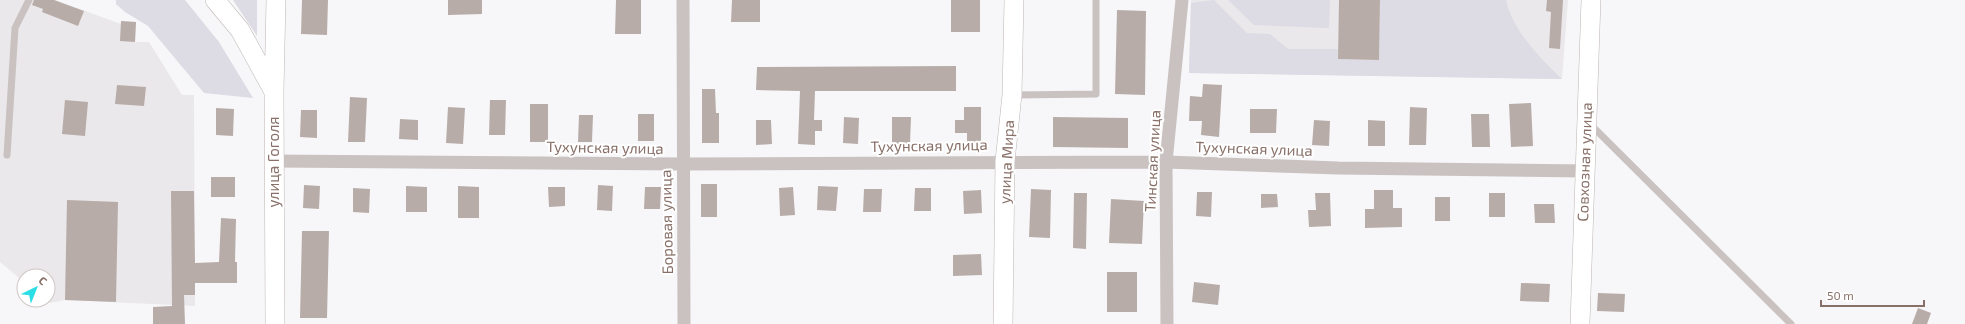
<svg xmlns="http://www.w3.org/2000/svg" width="1965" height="324" viewBox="0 0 1965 324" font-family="'Exo 2',sans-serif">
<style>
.built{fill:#eae8ea}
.green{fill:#dddbe3}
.building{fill:#b8aca9}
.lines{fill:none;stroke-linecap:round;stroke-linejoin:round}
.secondary-casing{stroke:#beb5b2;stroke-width:20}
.lane{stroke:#c9c2c0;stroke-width:7}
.street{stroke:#c9c2c0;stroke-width:13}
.secondary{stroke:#fff;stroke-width:19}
.labels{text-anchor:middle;stroke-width:4;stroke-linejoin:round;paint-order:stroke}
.street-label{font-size:15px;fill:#887068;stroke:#fff}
</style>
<rect width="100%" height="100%" fill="#f7f7f9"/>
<path class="built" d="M0 0H55L121 24V21L136 22 135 42H149L182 95H194L195 306 65 300 50 303 46 300H48V276H24V282L0 262Z
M1191 0H1568L1562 79 1189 73Z"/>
<path class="green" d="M116 0H185L219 42 253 98 204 93 148 26 125 12 116 4Z
M233 0H257V36Z
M1214 0 1247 33 1270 34 1288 49H1338V59L1379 60 1380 0H1506C1512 30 1541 59 1562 79L1189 73 1191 3Z
M1228 0H1330L1329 28 1254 25Z"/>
<path class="building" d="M34 0H54L84 11 78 26 42 12 43 9 32 5Z
M302 0H328L327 35 301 34Z
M448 0H482V14L448 15Z
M616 0H641V34H615Z
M732 0H760V22H731Z
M951 0H980V32H951Z
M1339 0H1380L1379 60 1338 59Z
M1547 0H1563L1560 49 1549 48 1551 12 1546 11Z
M1117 10 1146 11 1145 95 1115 94Z
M121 21 136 22 135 42 120 41Z
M956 66V91H815L814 120H822V131H815V145L798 144 800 91 756 90 757 67Z
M1203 84 1222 85 1219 137 1201 135 1202 121H1189L1190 96 1202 97Z
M117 85 146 87 144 106 115 104Z
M702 89H715L716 113H719V143H702Z
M350 97 367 98 365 142H348Z
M65 100 88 102 85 136 62 134Z
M490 100H506L505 135H489Z
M1531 103 1533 146 1511 147 1509 104Z
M530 104H548V142H530Z
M448 107 465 108 463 144 446 143Z
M964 107H981V144H967V133H955V120H964Z
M1410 107 1427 108 1426 145H1409Z
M216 108 234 109 233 136 216 135Z
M1250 109H1277L1276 133H1250Z
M301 110H317V138L300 137Z
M638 114H654V141H638Z
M1471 114H1489L1490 147H1472Z
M579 115H593L592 142H578Z
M844 117 859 118 858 144 843 143Z
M892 117H911L910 144H892Z
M1053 117 1128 118V148L1053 147Z
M400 119 418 120V140L399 139Z
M756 120H771L772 144 756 145Z
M1314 120 1330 121 1329 146 1312 145Z
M1368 120 1385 121V146H1368Z
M211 177H235V197H211Z
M701 184H717V217H701Z
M304 185 320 186 319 209 303 208Z
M598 185 613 186 612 211 597 210Z
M406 186 427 187V212H406Z
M458 186 479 187V218H458Z
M818 186 838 187 836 211 817 210Z
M548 187H565V206L549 207Z
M645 187H661L660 209H644Z
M793 187 795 215 780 216 779 188Z
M353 188 370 189 369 213 353 212Z
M915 188H931V211H914Z
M864 189H882L881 212H863Z
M1031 189 1051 190 1050 238 1029 237Z
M981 190 982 213 964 214 963 191Z
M1374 190H1393V208H1402V227L1365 228V209H1374Z
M171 191H194L195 263 219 262 221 218 236 219 235 262H237V283H195V295H184L185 324H153V307L172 306Z
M1197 192H1212L1211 217 1196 216Z
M1074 193H1087L1086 249 1073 248Z
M1315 193H1330L1331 226 1309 227 1308 210H1316Z
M1489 193H1505V217H1489Z
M1261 194H1277L1278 207 1261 208Z
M1435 197H1450V221H1435Z
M1111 199 1144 201 1142 244 1109 243Z
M67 200 118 202 116 302 65 300Z
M1534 204H1554L1555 223H1535Z
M302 231H329L327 318H300Z
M981 254 982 275 953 276V255Z
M1107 272H1137V312H1107Z
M1194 282 1220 285 1218 305 1192 302Z
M1521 283 1550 284 1549 302 1520 301Z
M1598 293 1625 294 1624 312 1597 311Z
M1918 308 1931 313 1927 324H1912Z"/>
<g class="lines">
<defs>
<path id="secondary" d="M215 0 240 30 273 90
M275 324 274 92 276 0
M1003 324 1005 161 1012 95 1014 0
M1580 324 1591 0"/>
</defs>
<use href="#secondary" class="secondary-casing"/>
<path class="lane" d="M1012 95 1096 94V0
M1590 124 1791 324
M7 155 15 28 29 0"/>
<path class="street" d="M683 0 684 324
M274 161 683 164 1166 162 1338 168 1585 171
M1167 324 1166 162 1182 0"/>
<use href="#secondary" class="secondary"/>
</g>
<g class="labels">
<g class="street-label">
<text transform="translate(929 146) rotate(-1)" y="5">Тухунская улица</text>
<text transform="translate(605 148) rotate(1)" y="5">Тухунская улица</text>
<text transform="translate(1254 149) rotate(2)" y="5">Тухунская улица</text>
<text transform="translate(1153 161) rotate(-87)" y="5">Тинская улица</text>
<text transform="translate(274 162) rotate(-90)" y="5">улица Гоголя</text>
<text transform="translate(1007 162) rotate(-87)" y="5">улица Мира</text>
<text transform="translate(1585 162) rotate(-88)" y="5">Совхозная улица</text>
<text transform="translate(667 222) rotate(-91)" y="5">Боровая улица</text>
</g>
</g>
<g transform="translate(36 288) rotate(43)"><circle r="19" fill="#ffffff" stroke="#cfc6c3"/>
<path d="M0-3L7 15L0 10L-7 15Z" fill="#2bdee5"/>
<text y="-6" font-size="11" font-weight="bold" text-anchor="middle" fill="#887068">С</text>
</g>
<path d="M1821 300v6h103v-6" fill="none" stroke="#887068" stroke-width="2"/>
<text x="1827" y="300" font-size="12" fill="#887068" stroke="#ffffff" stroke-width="3" paint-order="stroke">50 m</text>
</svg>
